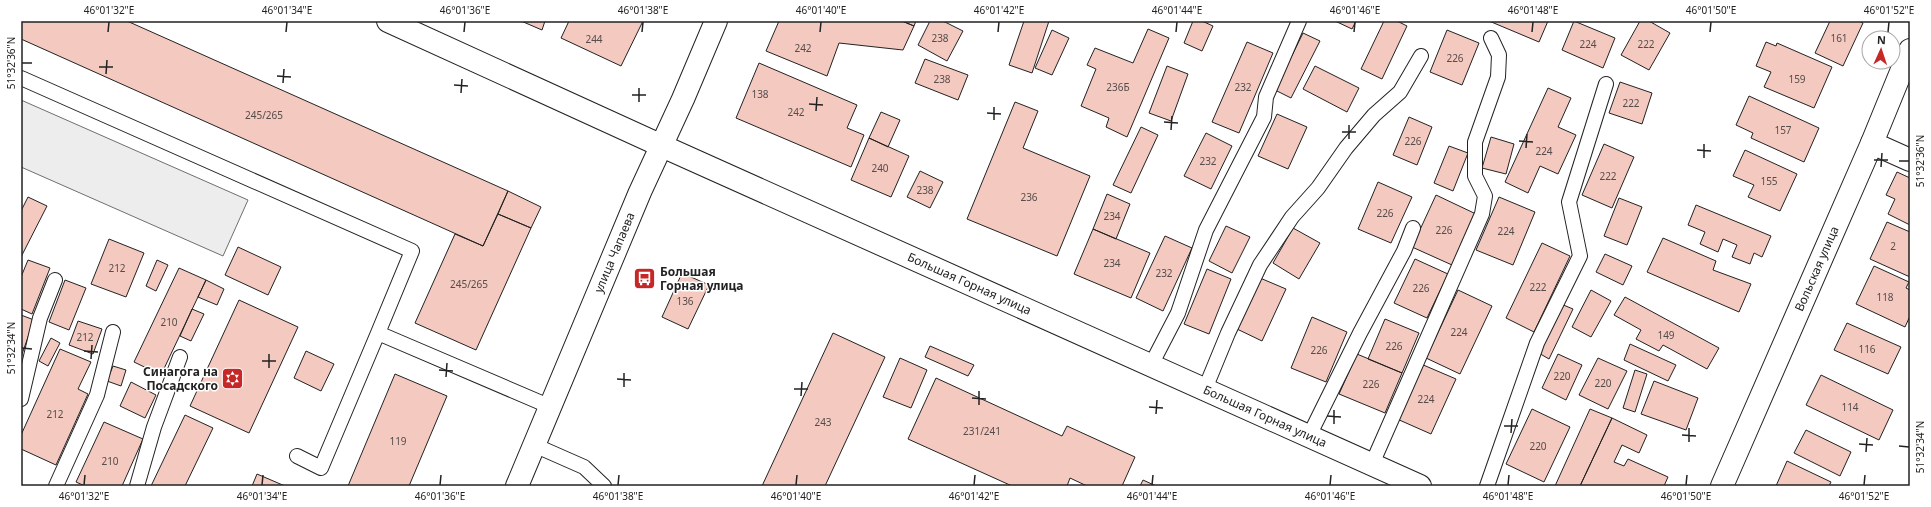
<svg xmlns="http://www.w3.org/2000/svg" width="1931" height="507" viewBox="0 0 1931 507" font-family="'Noto Sans',sans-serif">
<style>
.parking{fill:#ededed;stroke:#6f6f6f}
.building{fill:#f3c9c0;stroke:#222}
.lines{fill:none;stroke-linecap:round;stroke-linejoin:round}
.lane-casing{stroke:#222;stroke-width:16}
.street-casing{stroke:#222;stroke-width:24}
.secondary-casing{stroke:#222;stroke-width:24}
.primary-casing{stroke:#222;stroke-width:24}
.lane{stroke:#fff;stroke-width:14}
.street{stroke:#fff;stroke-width:22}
.secondary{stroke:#fff;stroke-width:22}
.primary{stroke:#fff;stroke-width:22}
.ticks{fill:none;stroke:#222;stroke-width:1.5}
.labels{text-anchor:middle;stroke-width:3;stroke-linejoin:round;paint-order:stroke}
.number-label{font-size:10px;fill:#564c4a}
.street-label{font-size:12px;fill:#222;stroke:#fff}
.poi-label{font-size:12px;font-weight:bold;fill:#222;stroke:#fff;text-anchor:start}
.neatline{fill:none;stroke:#222;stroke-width:1.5}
.ticks-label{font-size:10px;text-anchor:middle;fill:#222}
</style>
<rect width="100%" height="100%" fill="#fff"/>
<path class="parking" d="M21 100 248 200 223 256 21 167Z"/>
<path class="building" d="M21 21H127L508 191 483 246 21 39Z
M521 21H545L542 30Z
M569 21H643L621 66 561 38Z
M779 21H902L914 26 903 50 839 43 827 76 766 51Z
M902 21H916L914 26Z
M930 21H943L963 31 947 61 918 45Z
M1024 21H1049L1032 73 1009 65Z
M1193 21H1202L1213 26 1202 51 1184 43Z
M1335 21H1356L1352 29Z
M1384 21H1397L1407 26 1382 79 1361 69Z
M1489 21H1548L1539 42Z
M1574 21 1615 38 1603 68 1562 50Z
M1640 21H1649L1670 33 1649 70 1621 55Z
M1830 21H1859L1863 23 1843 66 1815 53Z
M1148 29 1169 38 1127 137 1106 127 1109 118 1081 106 1096 69 1087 65 1095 48 1133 63Z
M1052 30 1069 38 1052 75 1035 68Z
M1447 30 1479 43 1462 85 1430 72Z
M1303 33 1320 41 1291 98 1275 90Z
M1247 42 1273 53 1239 133 1212 122Z
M1766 42 1776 46 1777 43 1832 67 1814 108 1764 87 1771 72 1756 66Z
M925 59 968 75 958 100 915 83Z
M759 63 857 105 847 128 864 135 851 167 736 118Z
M1167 66 1188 74 1171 121 1149 113Z
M1315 66 1359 88 1347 112 1303 89Z
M1620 82 1652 93 1642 124 1609 113Z
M1548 88 1571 98 1558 127 1576 135 1558 174 1540 166 1528 193 1505 182Z
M1749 96 1819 128 1804 162 1751 138 1753 133 1736 125Z
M1015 102 1038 111 1023 148 1090 176 1057 256 967 219Z
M881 112 900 120 888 147 869 138Z
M1277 114 1307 127 1288 169 1258 156Z
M1409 117 1432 127 1417 165 1393 155Z
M1141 127 1158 135 1131 193 1113 185Z
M1206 133 1232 146 1211 189 1184 176Z
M1491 137 1514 144 1506 174 1482 168Z
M869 138 909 156 891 197 851 180Z
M1604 144 1634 157 1612 208 1582 195Z
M1449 146 1468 153 1453 191 1434 183Z
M1745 150 1797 174 1780 211 1748 197 1754 185 1733 176Z
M920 171 943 182 930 208 907 197Z
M1897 172 1910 178V225L1888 214 1895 199 1886 195Z
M1378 182 1412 197 1391 243 1358 229Z
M508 191 541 207 531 228 498 214Z
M1107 194 1130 204 1116 239 1093 229Z
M1436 195 1476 214 1452 265 1412 247Z
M28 197 47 206 21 257V211Z
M1499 197 1535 212 1513 265 1476 250Z
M1619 198 1642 207 1627 245 1604 236Z
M1696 205 1771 236 1762 257 1754 253 1750 264 1732 257 1737 245 1723 239 1718 252 1700 244 1705 232 1688 225Z
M498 214 531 228 476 350 415 323 455 234 483 246Z
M1887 222 1910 232V277L1870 259Z
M1226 226 1250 237 1232 273 1209 261Z
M1293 228 1320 243 1299 279 1273 263Z
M1093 229 1150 253 1131 298 1074 274Z
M1165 236 1192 248 1163 311 1136 298Z
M1663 238 1716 261 1713 270 1751 284 1739 312 1647 272Z
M109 239 144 253 126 297 91 284Z
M1542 243 1570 256 1534 332 1506 318Z
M238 247 281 267 268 295 225 275Z
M1605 254 1632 266 1623 285 1596 272Z
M1415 259 1448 274 1427 318 1394 303Z
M28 260 50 268 32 314 21 309V277Z
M157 260 168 265 156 291 146 286Z
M1874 266 1909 282 1906 288 1910 290V316L1905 327 1856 304Z
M179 268 206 280 161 375 134 362Z
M1207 269 1231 279 1209 334 1184 324Z
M682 273 709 285 688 329 662 317Z
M1260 278 1286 289 1262 341 1237 329Z
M65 280 86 288 69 330 49 322Z
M206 280 224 289 217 305 198 297Z
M1458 290 1492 306 1460 374 1426 358Z
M1591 290 1611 301 1591 337 1572 327Z
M1625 297 1719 348 1707 369 1663 345 1659 351 1636 339 1641 330 1614 315Z
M239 300 298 327 249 433 190 406Z
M1561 304 1573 309 1549 359 1537 352Z
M192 309 204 314 191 341 180 336Z
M21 315 34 320 21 357Z
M1312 317 1347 332 1326 382 1291 368Z
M1385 319 1419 333 1402 373 1368 359Z
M78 321 102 329 93 354 69 345Z
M1847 323 1901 347 1888 374 1834 350Z
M833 333 885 357 825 486H762Z
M51 338 60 343 48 366 39 361Z
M1630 344 1676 365 1668 381 1624 360Z
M930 346 974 365 968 376 925 357Z
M60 349 91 362 78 389 88 394 56 465 21 449V435Z
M306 351 334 364 321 391 294 378Z
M1357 354 1402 373 1385 413 1339 394Z
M1558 354 1582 365 1566 400 1542 388Z
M900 358 927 370 911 408 883 397Z
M1598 358 1627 371 1608 409 1579 395Z
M1421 364 1456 379 1431 434 1397 419Z
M113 366 126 370 121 386 107 381Z
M1635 370 1647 374 1635 412 1623 408Z
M395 374 447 396 409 486H348Z
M1821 375 1893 410 1879 440 1806 405Z
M936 378 1062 436 1067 426 1135 457 1122 486H1087L1070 478 1067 486H1012L908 439Z
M1654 381 1698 398 1686 430 1641 414Z
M131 382 156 395 145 418 120 406Z
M1532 409 1570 427 1544 482 1506 464Z
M1590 409 1612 418 1580 486H1555Z
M185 415 213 428 185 486H151Z
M1612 418 1647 435 1639 453 1622 445 1614 462 1624 466 1628 459 1668 477 1664 486H1580Z
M104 422 143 439 122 486H85L76 482Z
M1806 430 1851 452 1840 476 1794 453Z
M1787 461 1831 482 1829 486H1776Z
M257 474 285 486H252Z
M1143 480 1156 486H1140Z"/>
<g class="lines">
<defs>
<path id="lane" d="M21 78 412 251 378 333
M1151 365 1178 313 1206 230 1264 117 1266 97 1299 21
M1205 389 1228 333 1260 265 1292 217 1318 188 1346 148 1374 115 1400 92 1421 56
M21 399 40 318 55 280
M1309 436 1360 333 1404 251 1413 228
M534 445 584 467 604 486
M297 456 321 468 378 333 551 407
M1372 464 1482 214 1485 196 1475 176V142L1498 77 1499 55 1491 38
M56 486 97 395 113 332
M137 486 154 427 180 357
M1487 486 1537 343 1580 256 1569 202 1606 84"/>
<g id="street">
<path d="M1872 143 1910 160"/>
<path id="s1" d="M1722 486 1872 143 1910 50"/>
</g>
<g id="secondary">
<path id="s2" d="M517 486 640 192 683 99 716 21"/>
</g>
<g id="primary">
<path id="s3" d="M388 21 662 146 1420 486"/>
</g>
</defs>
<use href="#lane" class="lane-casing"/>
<use href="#street" class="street-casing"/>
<use href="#secondary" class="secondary-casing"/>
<use href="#primary" class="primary-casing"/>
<use href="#lane" class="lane"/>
<use href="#street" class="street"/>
<use href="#secondary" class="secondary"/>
<use href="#primary" class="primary"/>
</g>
<path class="ticks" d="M108 32 109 22M286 32 287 22M464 32 465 22M642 32 643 22M820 32 821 22M998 32 999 22M1176 32 1177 22M1354 32 1355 22M1532 32 1533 22M1710 32 1711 22M1888 32 1889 22M22 63H32M99 67H113M106 74 107 60M277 76 291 77M283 83 284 69M454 85 468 86M461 93 462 79M632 95H646M639 102V88M809 104 823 105M816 111 817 97M987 113 1001 114M994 120V107M1164 122 1178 123M1171 130 1172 116M1342 132H1356M1349 139V125M1519 141 1533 142M1526 148 1527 134M1697 150 1711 151M1704 158V144M1874 160H1888M1899 161H1909M1881 167 1882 153M22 348 32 349M84 351 98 352M91 359 92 345M262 361H276M269 368V354M439 370 453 371M446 377 447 363M617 379 631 380M624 387V373M794 389H808M801 396 802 382M972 398 986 399M979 405V391M1149 407 1163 408M1156 414 1157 400M1327 416 1341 417M1334 424V410M1504 426H1518M1511 433 1512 419M1682 435 1696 436M1689 442V428M1859 444 1873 445M1899 446 1909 447M1866 452 1867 438M84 485 85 475M262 485 263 475M440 485 441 475M618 485 619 475M796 485 797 475M974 485 975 475M1152 485 1153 475M1330 485 1331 475M1508 485 1509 475M1686 485 1687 475M1864 485 1865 475"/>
<defs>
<symbol id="bus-square" viewBox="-11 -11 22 22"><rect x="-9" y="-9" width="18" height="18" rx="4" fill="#c62828" stroke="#fff"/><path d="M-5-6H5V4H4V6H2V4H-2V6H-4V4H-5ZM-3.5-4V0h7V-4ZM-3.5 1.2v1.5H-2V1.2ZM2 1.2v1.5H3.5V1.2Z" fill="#fff"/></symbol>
<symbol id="synagogue-square" viewBox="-11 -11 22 22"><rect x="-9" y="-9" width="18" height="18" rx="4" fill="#c62828" stroke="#fff"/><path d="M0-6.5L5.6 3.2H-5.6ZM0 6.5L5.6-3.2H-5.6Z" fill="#fff"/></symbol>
</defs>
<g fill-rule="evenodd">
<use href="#bus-square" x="632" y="266" width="25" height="25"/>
<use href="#synagogue-square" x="220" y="366" width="25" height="25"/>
</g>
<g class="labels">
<g class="number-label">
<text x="940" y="42">238</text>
<text x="1839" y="42">161</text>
<text x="594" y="43">244</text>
<text x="1588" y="48">224</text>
<text x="1646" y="48">222</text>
<text x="803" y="52">242</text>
<text x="1455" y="62">226</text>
<text x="942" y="83">238</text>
<text x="1797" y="83">159</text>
<text x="1118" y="91">236Б</text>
<text x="1243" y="91">232</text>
<text x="760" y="98">138</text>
<text x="1631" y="107">222</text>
<text x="796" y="116">242</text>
<text x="264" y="119">245/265</text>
<text x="1783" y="134">157</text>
<text x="1413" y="145">226</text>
<text x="1544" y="155">224</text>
<text x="1208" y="165">232</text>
<text x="880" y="172">240</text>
<text x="1608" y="180">222</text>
<text x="1769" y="185">155</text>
<text x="925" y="194">238</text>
<text x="1029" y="201">236</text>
<text x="1385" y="217">226</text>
<text x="1112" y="220">234</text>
<text x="1444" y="234">226</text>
<text x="1506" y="235">224</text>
<text x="1893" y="250">2</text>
<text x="1112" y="267">234</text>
<text x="117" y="272">212</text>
<text x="1164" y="277">232</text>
<text x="469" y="288">245/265</text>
<text x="1538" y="291">222</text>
<text x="1421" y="292">226</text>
<text x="1885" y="301">118</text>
<text x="685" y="305">136</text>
<text x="169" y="326">210</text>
<text x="1459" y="336">224</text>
<text x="1666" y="339">149</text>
<text x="85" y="341">212</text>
<text x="1394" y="350">226</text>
<text x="1867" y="353">116</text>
<text x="1319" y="354">226</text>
<text x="1562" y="380">220</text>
<text x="1603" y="387">220</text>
<text x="1371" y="388">226</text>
<text x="1426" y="403">224</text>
<text x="1850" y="411">114</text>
<text x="55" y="418">212</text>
<text x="823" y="426">243</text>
<text x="982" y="435">231/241</text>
<text x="398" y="445">119</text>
<text x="1538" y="450">220</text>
<text x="110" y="465">210</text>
</g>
<g class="street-label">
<text dy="4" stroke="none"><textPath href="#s2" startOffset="253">улица Чапаева</textPath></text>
<text dy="4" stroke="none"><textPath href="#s1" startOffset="237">Вольская улица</textPath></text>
<text dy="4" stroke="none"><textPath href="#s3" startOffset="638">Большая Горная улица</textPath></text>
<text dy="4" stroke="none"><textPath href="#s3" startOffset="962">Большая Горная улица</textPath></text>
</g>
<g class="poi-label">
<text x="660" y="276">Большая<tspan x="660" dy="14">Горная улица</tspan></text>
<text x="218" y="376" text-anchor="end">Синагога на<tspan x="218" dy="14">Посадского</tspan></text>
</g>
</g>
<rect width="1931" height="507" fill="none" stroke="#ffffff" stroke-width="44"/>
<g transform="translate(1881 50) rotate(3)"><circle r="19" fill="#ffffff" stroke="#a7a7a7"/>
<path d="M0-3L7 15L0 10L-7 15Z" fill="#c62828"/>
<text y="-6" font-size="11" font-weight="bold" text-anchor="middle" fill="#222222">N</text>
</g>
<rect x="22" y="22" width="1887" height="463" class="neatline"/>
<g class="ticks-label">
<text x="109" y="14">46°01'32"E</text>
<text x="287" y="14">46°01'34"E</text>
<text x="465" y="14">46°01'36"E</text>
<text x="643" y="14">46°01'38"E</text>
<text x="821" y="14">46°01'40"E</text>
<text x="999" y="14">46°01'42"E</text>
<text x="1177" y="14">46°01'44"E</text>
<text x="1355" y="14">46°01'46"E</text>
<text x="1533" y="14">46°01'48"E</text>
<text x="1711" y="14">46°01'50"E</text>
<text x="1889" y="14">46°01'52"E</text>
<text transform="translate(11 63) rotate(-90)" y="4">51°32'36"N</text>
<text transform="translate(1920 161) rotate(-90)" y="4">51°32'36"N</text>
<text transform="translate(11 348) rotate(-90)" y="4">51°32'34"N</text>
<text transform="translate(1920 447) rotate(-90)" y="4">51°32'34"N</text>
<text x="84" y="500">46°01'32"E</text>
<text x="262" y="500">46°01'34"E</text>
<text x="440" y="500">46°01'36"E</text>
<text x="618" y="500">46°01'38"E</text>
<text x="796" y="500">46°01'40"E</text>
<text x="974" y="500">46°01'42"E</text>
<text x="1152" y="500">46°01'44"E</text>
<text x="1330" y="500">46°01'46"E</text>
<text x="1508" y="500">46°01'48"E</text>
<text x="1686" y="500">46°01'50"E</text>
<text x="1864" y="500">46°01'52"E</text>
</g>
</svg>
